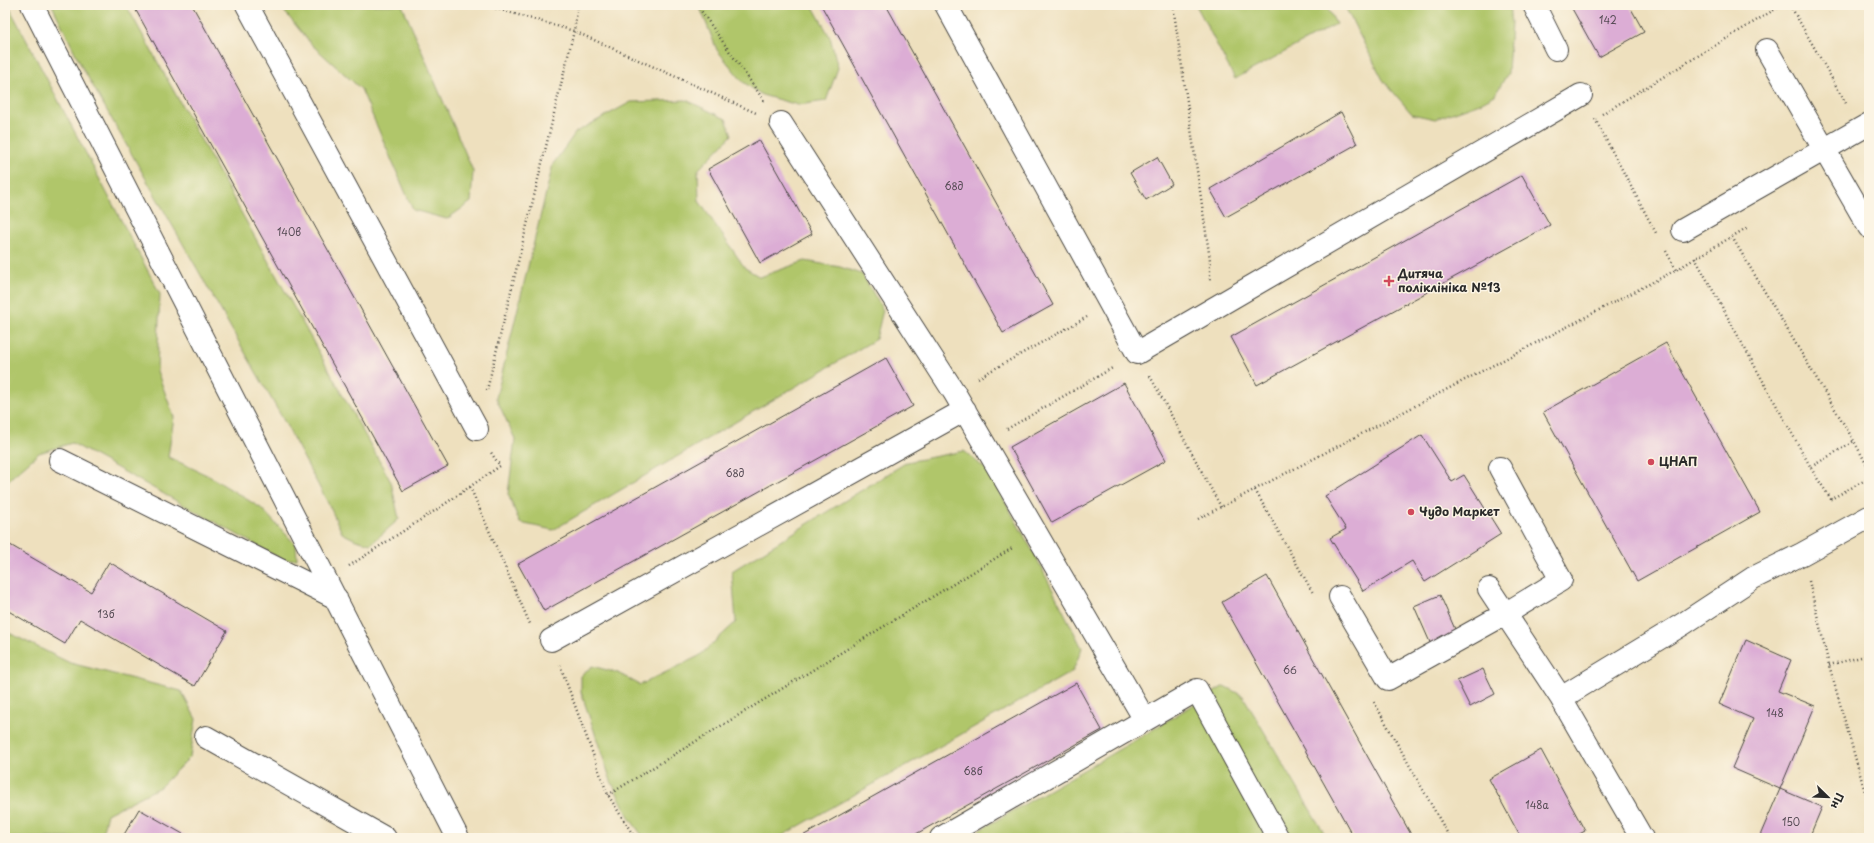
<svg xmlns="http://www.w3.org/2000/svg" width="1874" height="843" viewBox="0 0 1874 843" font-family="'Playpen Sans',sans-serif">
<style>
.green{fill:#b0c66b;stroke:#6e784b}
.building{fill:#dcadd5}
.lines{fill:none;stroke-linecap:round;stroke-linejoin:round}
.minor-casing{stroke:#484641;stroke-width:24}
.path{stroke:#484641;stroke-width:2.5;stroke-dasharray:1 3;stroke-linecap:butt}
.minor{stroke:#fff;stroke-width:22}
.tram{stroke:#2b2b2b;stroke-width:1}
.poi-dot{fill:#d1495b;stroke:#fcf5e5;stroke-width:1.5}
.labels{text-anchor:middle;stroke-width:3;stroke-linejoin:round;paint-order:stroke}
.number-label{font-size:10px;fill:#574c56}
.poi-label{font-size:12px;font-weight:bold;fill:#2b2b2b;stroke:#fcf5e5;text-anchor:start}
</style>
<rect width="100%" height="100%" fill="#fcf5e5"/>
<filter id="ink" filterUnits="userSpaceOnUse"><feTurbulence type="fractalNoise" baseFrequency=".025" numOctaves="2"/><feDisplacementMap in="SourceGraphic" scale="8" xChannelSelector="R" yChannelSelector="G"/><feConvolveMatrix kernelMatrix="1 2 1 2 8 2 1 2 1" color-interpolation-filters="sRGB"/></filter>
<filter id="wash" filterUnits="userSpaceOnUse"><feTurbulence type="fractalNoise" baseFrequency=".012" numOctaves="4" result="noise"/><feDisplacementMap in="SourceGraphic" scale="16" xChannelSelector="R" yChannelSelector="G"/><feGaussianBlur stdDeviation="0.9" result="paint"/><feColorMatrix in="noise" values="0 0 0 0 0 0 0 0 0 0 0 0 0 0 0 0 0 1.4 0 .05"/><feComposite in="paint" operator="in"/></filter>
<g filter="url(#wash)">
<rect width="100%" height="100%" fill="#eee0be"/>
<path class="green" d="M5 5H8L160 294 157 371 174 417 168 457 209 476 261 508 296 545 297 559 283 560 72 443 39 453 5 483Z
M52 5H126L391 482 399 519 371 544 356 540 342 533 330 507 284 421 82 67Z
M279 5H402L473 171 471 202 447 219 413 210 361 89 312 45Z
M699 5H812L830 37 838 68 826 101 798 105 762 95 743 82 717 50Z
M1196 5H1326L1336 24 1235 79Z
M1344 5H1509L1511 23 1508 73 1495 95 1480 103 1435 119 1412 114 1383 80Z
M686 100 726 119 732 135 698 170 699 201 745 268 760 277 805 261 840 267 862 274 883 310 876 339 553 530 520 523 508 494 515 439 496 398 553 164 576 132 631 102Z
M964 451 988 471 1037 559 1082 648 1073 671 778 838H644L630 819 611 781 581 692V676L592 666 618 673 640 685 699 656 736 622 732 571 907 462Z
M5 631 70 663 181 691 196 719 190 757 160 787 107 814 101 838H5Z
M1224 686 1243 696 1327 838H966L1144 735Z"/>
<g id="blocks">
<path class="building" d="M133 5H192L448 466 403 491Z
M821 5H886L1053 305 1003 333Z
M1570 5H1629L1644 32 1599 57Z
M1341 112 1357 144 1226 217 1210 189Z
M759 140 812 234 760 263 708 169Z
M1157 157 1172 184 1146 200 1130 173Z
M1522 175 1550 225 1257 385 1231 337Z
M1666 343 1760 512 1637 581 1543 412Z
M886 358 913 406 544 611 518 564Z
M1124 383 1166 460 1052 523 1010 447Z
M1422 435 1452 482 1464 475 1501 534 1425 582 1412 561 1363 591 1330 538 1346 529 1325 496Z
M5 542 91 592 109 562 227 631 195 686 80 619 65 644 5 609Z
M1267 576 1413 838H1354L1332 798 1222 602Z
M1440 595 1458 636 1432 647 1414 606Z
M1746 640 1791 660 1778 691 1815 706 1780 789 1732 768 1753 719 1719 704Z
M1483 669 1495 694 1470 707 1457 681Z
M1076 683 1102 730 989 793 909 838H799Z
M1541 750 1585 831 1572 838H1521L1489 779Z
M1780 789 1822 807 1809 838H1759Z
M139 809 190 838H122Z"/>
</g>
</g>
<g filter="url(#ink)">
<use href="#blocks" fill-opacity="0" stroke="#484641" stroke-width="1"/>
<g class="lines">
<defs>
<path id="minor" d="M32 5 458 838
M247 5 477 429
M946 5 1137 353 1581 95
M1534 5 1556 49
M1767 50 1869 227
M781 123 954 392 1145 720
M1683 230 1869 124
M60 460 336 598
M1489 589 1561 698 1642 838
M1340 597 1388 679 1505 614 1561 580 1500 468
M551 640 965 410
M1561 698 1683 624 1753 578 1802 554 1869 517
M206 737 385 838
M941 838 1197 690 1278 838"/>
</defs>
<use href="#minor" class="minor-casing"/>
<path class="path" d="M484 5 574 31 756 113
M697 5 765 102
M1173 5 1210 260V280
M1790 5 1847 105
M1602 114 1782 5
M1595 119 1656 233
M1732 237 1854 441
M1666 251 1676 270
M1695 258 1815 475 1831 499 1869 478
M1150 376 1221 507
M978 378 1087 317
M487 390 574 31 578 5
M1007 429 1114 367
M1811 467 1854 441 1869 469
M470 487 530 624
M1255 490 1313 593
M1198 519 1676 270 1748 227
M349 566 439 508 500 466 490 451
M1809 581 1829 665 1869 806
M560 665 608 795 635 838
M1829 665 1869 655
M1374 702 1450 838
M608 795 1014 547"/>
<use href="#minor" class="minor"/>
<path class="tram" d="M1866 5 1869 10"/>
</g>
</g>
<g class="poi-dot">
<path d="M1387 275h4v4h4v4h-4v4h-4v-4h-4v-4h4z"/>
<circle cx="1651" cy="462" r="4"/>
<circle cx="1411" cy="512" r="4"/>
</g>
<g class="labels">
<g class="number-label">
<text x="1608" y="24">142</text>
<text x="954" y="190">68д</text>
<text x="289" y="236">140в</text>
<text x="735" y="477">68д</text>
<text x="106" y="618">13б</text>
<text x="1290" y="674">66</text>
<text x="1775" y="717">148</text>
<text x="973" y="775">68б</text>
<text x="1537" y="809">148а</text>
<text x="1791" y="826">150</text>
</g>
<g class="poi-label">
<text x="1398" y="278">Дитяча<tspan x="1398" dy="14">поліклініка №13</tspan></text>
<text x="1659" y="466">ЦНАП</text>
<text x="1419" y="516">Чудо Маркет</text>
</g>
</g>
<rect width="1874" height="843" fill="none" stroke="#fcf5e5" stroke-width="20"/>
<g transform="translate(1828 797) rotate(113)" stroke="#fcf5e5" stroke-width="3" paint-order="stroke">
<path d="M0-3L7 15L0 10L-7 15Z" fill="#2b2b2b"/>
<text y="-6" font-size="11" font-weight="bold" text-anchor="middle" fill="#2b2b2b">Пн</text>
</g>
</svg>
